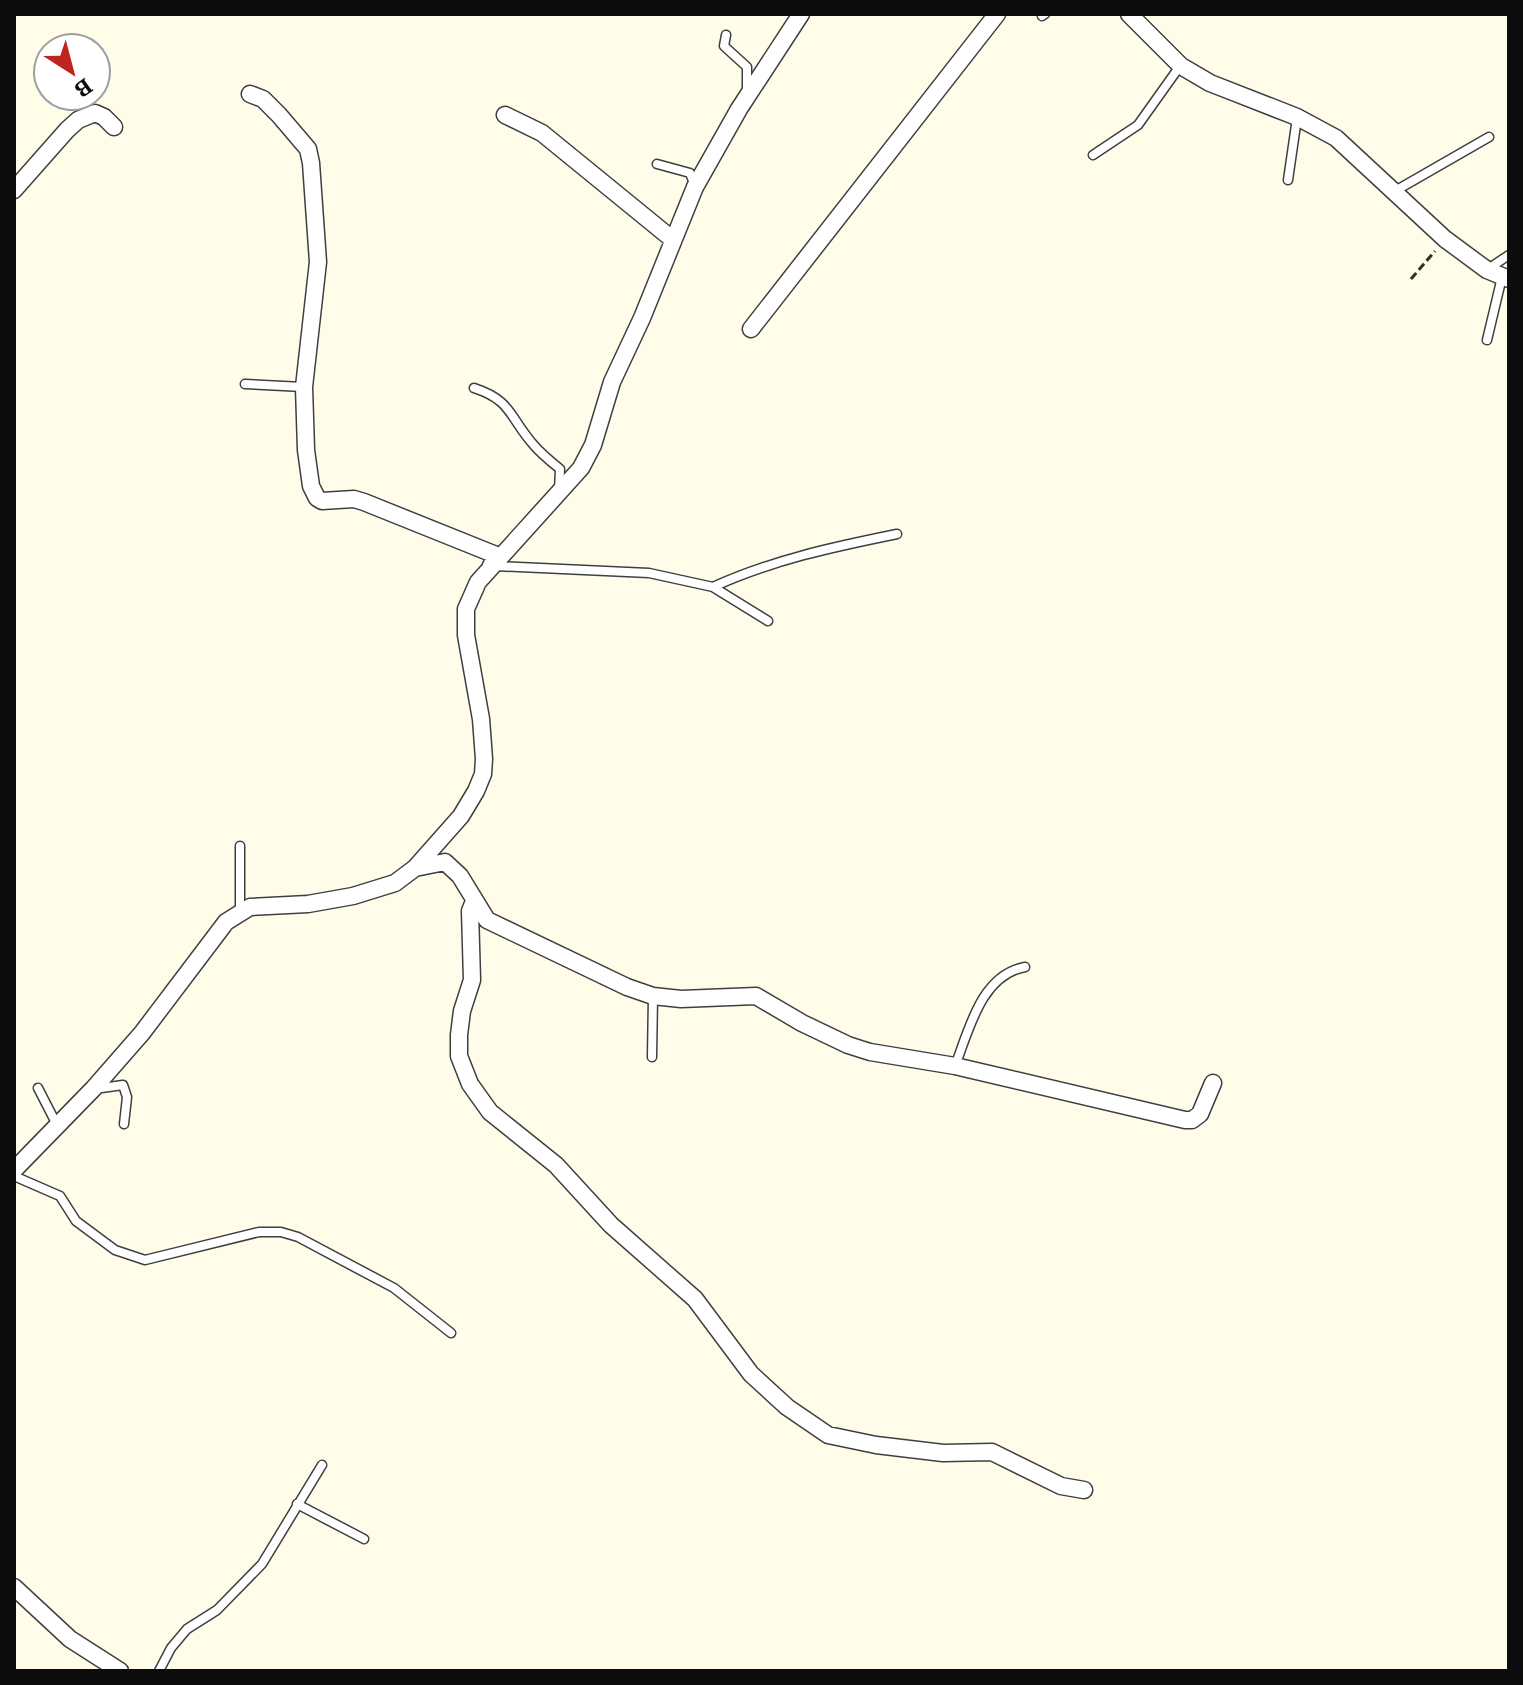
<svg xmlns="http://www.w3.org/2000/svg" width="1523" height="1685" viewBox="0 0 1523 1685" font-family="'IBM Plex Serif',serif">
<style>
.lines{fill:none;stroke-linecap:round;stroke-linejoin:round}
.lane-casing{stroke:#3f3f3f;stroke-width:11}
.street-casing{stroke:#3f3f3f;stroke-width:19}
.path{stroke:#2e2e2e;stroke-width:3;stroke-dasharray:8 4;stroke-linecap:butt}
.lane{stroke:#fff;stroke-width:8}
.street{stroke:#fff;stroke-width:16}
</style>
<rect width="100%" height="100%" fill="#fffdea"/>
<g class="lines">
<defs>
<path id="lane" d="M1042 16 1045 14
M726 35 724 46 747 67V91
M1093 155 1138 125 1180 66
M657 164 690 173 695 186
M1288 180 1297 118
M1395 191 1489 137
M1488 269 1509 255
M1487 340 1502 277
M245 384 303 387
M474 388C511 400 509 416 532 443 540 453 550 461 560 469L559 491
M495 566 649 573 713 587 768 621
M713 587C772 560 833 547 897 534
M240 912V846
M652 1057 653 997
M955 1066C969 1030 981 975 1025 967
M38 1088 57 1125
M94 1089 123 1085 127 1097 124 1124
M14 1176 60 1196 76 1221 115 1250 145 1260 259 1232H281L298 1237 394 1288 451 1333
M297 1504 364 1539
M159 1671 171 1648 187 1629 217 1610 262 1564 322 1465"/>
<path id="street" d="M1129 14 1181 66 1210 83 1297 117 1336 138 1445 239 1487 270 1509 279
M250 94 263 99 279 115 308 149 311 163 318 262 304 387 306 450 311 486 317 498 322 501 354 499 364 502 496 555 490 568
M505 115 542 133 672 239
M14 190 67 130 78 120 95 113 104 117 114 127
M751 329 997 14
M415 868 445 862 460 876 487 920 627 987 653 996 681 999 756 996 802 1023 848 1045 870 1052 955 1066 1185 1120H1192L1200 1114 1213 1083
M474 901 470 911 472 980 462 1011 459 1035V1056L470 1084 490 1112 556 1165 611 1225 695 1299 751 1374 787 1407 828 1435 876 1445 943 1453 992 1452 1061 1486 1084 1490
M14 1170 93 1089 142 1033 226 922 250 907 308 904 353 896 395 883 415 868 461 816 476 791 483 774 484 759 481 719 466 635V609L478 582 581 468 593 445 612 382 642 318 695 187 739 109 801 14
M14 1587 70 1639 120 1671"/>
</defs>
<use href="#lane" class="lane-casing"/>
<use href="#street" class="street-casing"/>
<path class="path" d="M1411 279 1435 251"/>
<use href="#lane" class="lane"/>
<use href="#street" class="street"/>
</g>
<rect width="1523" height="1685" fill="none" stroke="#0c0c0c" stroke-width="32"/>
<g transform="translate(72 72) rotate(144)"><circle r="38" fill="#ffffff" stroke="#9e9e9e" stroke-width="2"/>
<path d="M0-6L14 30L0 20L-14 30Z" fill="#c0241f"/>
<text y="-12" font-size="22" font-weight="bold" text-anchor="middle" fill="#0c0c0c">B</text>
</g>
</svg>
